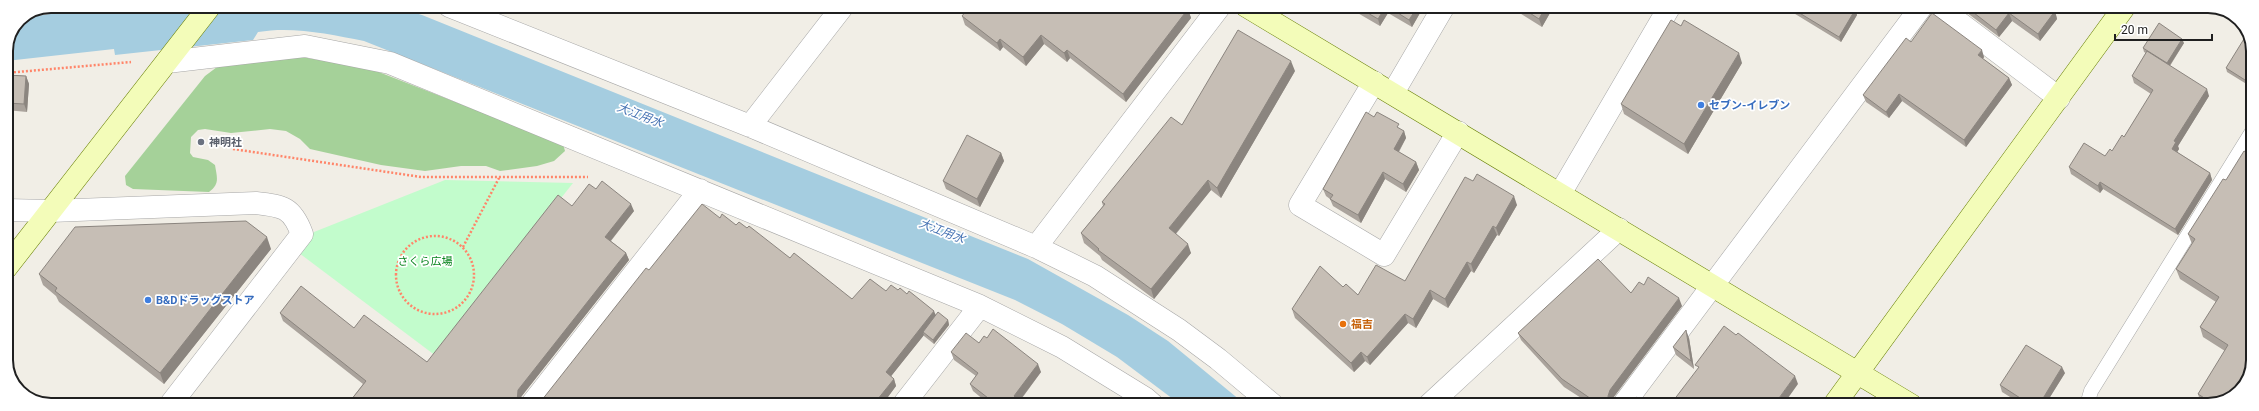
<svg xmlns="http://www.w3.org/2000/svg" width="2259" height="411" viewBox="0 0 2259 411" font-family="Roboto,'Noto Sans JP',sans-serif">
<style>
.forest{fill:#a5d199}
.park{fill:#c2fccc}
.water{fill:#a5cde0}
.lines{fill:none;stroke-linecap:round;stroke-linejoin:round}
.lane-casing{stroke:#a7a7a7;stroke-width:15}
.street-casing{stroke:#a7a7a7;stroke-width:23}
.secondary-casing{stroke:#657d01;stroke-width:23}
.path{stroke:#ff8569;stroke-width:2.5;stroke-dasharray:2 2;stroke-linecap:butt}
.lane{stroke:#fff;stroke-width:14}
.street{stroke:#fff;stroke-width:22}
.secondary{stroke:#f3fcb9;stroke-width:22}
.wall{fill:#aaa39c}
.shaded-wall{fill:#8b857f}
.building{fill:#c6beb5;stroke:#8b857f}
.shop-dot{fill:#3f7fe0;stroke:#fff;stroke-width:1.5}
.worship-dot{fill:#6b7280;stroke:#fff;stroke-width:1.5}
.food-dot{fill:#e8710a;stroke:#fff;stroke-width:1.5}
.labels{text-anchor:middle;stroke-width:3.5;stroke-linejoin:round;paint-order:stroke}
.shop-label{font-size:11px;font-weight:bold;fill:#366cbe;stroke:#fff;text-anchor:start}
.worship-label{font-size:11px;font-weight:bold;fill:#5b616d;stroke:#fff;text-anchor:start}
.park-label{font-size:11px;fill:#08841d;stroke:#fff}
.food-label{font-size:11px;font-weight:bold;fill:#c56008;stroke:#fff;text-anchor:start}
.water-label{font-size:12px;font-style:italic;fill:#4874b4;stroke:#fff}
.rim{fill:none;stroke:#202020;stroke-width:2}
</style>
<rect width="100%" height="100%" fill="#f1eee6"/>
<path class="forest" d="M296 56 371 69 563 144 565 151 554 161 537 166 500 171 486 166H461L425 171 381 165 310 149 300 139 286 131 270 129 231 133 205 129 198 130 191 137 190 153 193 157 208 160 215 165C217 178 220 184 209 192L133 189 126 185 125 176 205 76 217 67Z"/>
<path class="park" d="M445 180 573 183 436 356 299 253 314 232Z"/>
<path class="water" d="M99 6H393L422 15 1028 259 1128 315 1168 341 1246 405H1181L1117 357 1062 324 1015 300 364 41C330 34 292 26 258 32L253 40 115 55 114 49 6 61V52L19 19Z"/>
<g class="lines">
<defs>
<path id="lane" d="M2087 405 2091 391 2253 130"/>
<path id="street" d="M449 6 750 126 1036 247 1095 276 1179 330 1218 359 1273 405
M1937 6 2059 98
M167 62 305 46 390 63 980 306 1062 347 1145 398 1153 405
M1374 82 1300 205 1384 255 1458 132
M1393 93 1444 6
M750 126 843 6
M1560 194 1670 6
M6 210 51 211 256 203C283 206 292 207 302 234L170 405
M1036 247 1220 6
M531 405 700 190
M903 405 980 306
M1429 405 1619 229
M1623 405 1922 6"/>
<path id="secondary" d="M1246 6 1911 405
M6 268 210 6
M1834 405 2125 6"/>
</defs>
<use href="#lane" class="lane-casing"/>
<use href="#street" class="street-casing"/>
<use href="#secondary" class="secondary-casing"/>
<path class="path" d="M6 73 131 62
M233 149 421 177H588
M396 275a39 39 0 1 1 78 0a39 39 0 1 1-78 0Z
M463 247 499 178"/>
<use href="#lane" class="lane"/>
<use href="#street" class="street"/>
<use href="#secondary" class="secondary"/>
</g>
<path class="wall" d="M1349 6H1424L1412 27 1388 13 1380 26 1349 8Z
M1516 6H1554L1542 27 1518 12Z
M1786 6H1849L1855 10 1857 15 1841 42 1787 9Z
M1958 6H2057L2054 11H2055L2057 19 2040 41 2012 21 1999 37Z
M1188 9 1191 18 1126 102 1070 58 1067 62 1044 44 1026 66 1003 47 1000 51 965 25 962 16Z
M1911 42 1984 57 1983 59 2009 78 2012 85 1966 147 1902 101 1889 118 1866 102 1863 95Z
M2184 43 2170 66 2209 96 2178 146 2179 149 2177 152 2210 173 2212 180 2178 235 2103 189 2100 193 2071 174 2069 167 2105 156 2112 151 2124 137 2151 94 2134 83 2132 76 2146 53 2144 52 2143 48Z
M2253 46V88L2227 72 2226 68Z
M1742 63 1688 154 1624 114 1621 104Z
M1295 71 1221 198 1211 190 1176 234 1191 253 1154 299 1102 260 1100 256 1084 243 1081 233 1103 206 1102 202 1182 125Z
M6 75 26 76 29 84 27 112 6 110Z
M1374 117 1404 131 1406 138 1399 152 1416 162 1419 170 1406 192 1385 179 1361 223 1333 206 1330 199 1326 196 1323 189Z
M1001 153 1004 161 980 207 946 189 943 181Z
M2226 180 2238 394 2208 405H2203L2201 404 2198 394 2225 351 2203 337 2200 327 2216 302 2180 279 2176 269 2192 244 2188 234Z
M1473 181 1517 205 1499 236 1497 235 1474 273 1471 271 1448 308 1433 299 1416 328 1408 323 1370 365 1365 361 1354 372 1295 318 1292 309 1343 287 1358 295 1405 281Z
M596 189 634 211 611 241 626 253 629 260 521 397 520 405H347L363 384 283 321 280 313 354 328 427 362 572 206Z
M720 218 736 225 747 228 790 258 852 299 886 291 898 290 936 315 948 320 949 325 934 344 924 336V335L891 376 894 379 896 386 882 405H538L649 270Z
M271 249 164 384 59 302 56 296 43 285 39 274Z
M1644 285 1682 306 1613 398 1611 404 1612 405H1592L1564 387 1521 340 1518 333 1631 293Z
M987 338 1041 372 1020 401 1025 405H990L973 391 970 384 976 376 954 360 951 352 979 343Z
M1689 338 1694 369 1676 355 1673 347Z
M2065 373 2045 405H2023L2002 392 2000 385Z"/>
<path class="shaded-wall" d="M1386 6 1388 13 1380 26 1378 19Z
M1418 6H1424L1412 27 1409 20Z
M1546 6H1554L1542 27 1539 19Z
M2049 6H2057L2051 14Z
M1188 9 1191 18 1126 102 1123 94Z
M1855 10 1857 15 1841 42 1839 37Z
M2055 11 2057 19 2040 41 2038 34Z
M2009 13 2012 21 1999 37 1996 30Z
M1041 35 1044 44 1026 66 1023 57Z
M1000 39 1003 47 1000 51 997 43Z
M2182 39 2184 43 2168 68 2167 63Z
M1067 50 1070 58 1067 62 1064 53Z
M1982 50 1984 57 1980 62 1978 55Z
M1739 53 1742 63 1688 154 1684 144Z
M1291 61 1295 71 1221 198 1217 188Z
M26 76 29 84 27 112 24 104Z
M2009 78 2012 85 1966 147 1964 140Z
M2207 89 2209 96 2178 146 2179 149 2175 156 2172 149 2174 141Z
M1899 94 1902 101 1889 118 1886 112Z
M1404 131 1406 138 1396 156 1394 149Z
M1001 153 1004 161 980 207 977 199Z
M1416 162 1419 170 1406 192 1403 184Z
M1383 172 1385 179 1361 223 1358 215Z
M2210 173 2212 180 2178 235 2175 229Z
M1208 180 1211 190 1172 238 1169 228Z
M2100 182 2103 189 2100 193 2098 186Z
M1514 196 1517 205 1499 236 1496 228Z
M631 204 634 211 608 244 605 237Z
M1493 226 1497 235 1474 273 1471 264Z
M267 237 271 249 164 384 160 373Z
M1188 244 1191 253 1154 299 1151 289Z
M626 253 629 260 521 397 520 405H518L517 402 518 390Z
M1467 262 1471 271 1448 308 1445 299Z
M1430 290 1433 299 1416 328 1413 319Z
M1679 298 1682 306 1613 398 1610 405 1608 396 1610 390Z
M934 311 937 318 923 332 924 335 888 380 886 372Z
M1405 314 1408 323 1370 365 1367 357Z
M948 320 949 325 934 344 933 340Z
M1686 330 1689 338 1694 369 1691 361Z
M1361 352 1365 361 1354 372 1351 363Z
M1038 364 1041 372 1017 404 1014 396Z
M2062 367 2065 373 2045 405H2039Z
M1795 376 1798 384 1783 405H1774Z
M894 379 896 386 882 405H873Z"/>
<path class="building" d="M970 6H1184L1188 9 1123 94 1067 50 1064 53 1041 35 1023 57 1000 39 997 43 962 16Z
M1356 6H1386L1378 19Z
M1387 6H1418L1409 20Z
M1519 6H1546L1539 19Z
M1788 6H1849L1855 10 1839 37Z
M1965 6H2049L2048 7 2055 11 2038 34 2009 13 1996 30Z
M1932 13 1982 50 1978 55 2009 78 1964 140 1899 94 1886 112 1863 95 1906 38 1911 42Z
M1671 20 1681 26 1684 20 1739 53 1684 144 1621 104Z
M2159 23 2182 39 2167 63 2143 48Z
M1238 30 1291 61 1217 188 1208 180 1169 228 1188 244 1151 289 1098 250 1099 249 1081 233 1105 204 1102 202 1171 117 1182 125Z
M2247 34 2253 46V85L2226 68Z
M2147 51 2207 89 2174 141 2176 142 2172 149 2210 173 2175 229 2100 182 2098 186 2069 167 2084 143 2105 156 2110 149 2112 151 2122 135 2124 137 2153 90 2132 76Z
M6 75 26 76 24 104 6 103Z
M1366 112 1374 117 1377 112 1399 124 1397 127 1404 131 1394 149 1416 162 1403 184 1383 172 1358 215 1330 199 1333 195 1323 189Z
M967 135 1001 153 977 199 943 181Z
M2244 151 2253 156V366L2238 394 2212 403 2198 394 2228 345 2200 327 2219 297 2176 269 2195 239 2188 234 2223 179 2226 180Z
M1477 174 1514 196 1496 228 1493 226 1471 264 1467 262 1445 299 1430 290 1413 319 1405 314 1367 357 1361 352 1351 363 1292 309 1320 266 1343 287 1346 284 1358 295 1376 265 1405 281 1465 177 1473 181Z
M602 181 631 204 605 237 626 253 518 390 517 402 519 405H347L366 381 280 313 301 286 354 328 364 315 427 362 558 195 572 206 589 184 596 189Z
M702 204 720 218 722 214 736 225 739 222 747 228 749 226 790 258 794 253 852 299 870 279 886 291 891 285 898 290 900 288 907 294 909 291 934 311 886 372 894 379 873 405H538L646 268 649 270Z
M246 221 267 237 160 373 55 291 57 288 39 274 75 227Z
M1598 259 1631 293 1639 282 1644 285 1648 277 1679 298 1610 390 1608 396 1609 403 1612 405H1600L1562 379 1518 333Z
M938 312 948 320 933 340 923 332Z
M1724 326 1736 335 1738 333 1795 376 1774 405H1670L1699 367 1695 365Z
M993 329 1038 364 1014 396 1025 405H997L970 384 978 373 951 352 966 333 979 343 984 336 987 338Z
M1686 330 1691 361 1673 347Z
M2026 345 2062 367 2039 405H2031L2000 385Z
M1636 397 1647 405H1629Z
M1451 399 1459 405H1446Z"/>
<g class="shop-dot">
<circle cx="1701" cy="105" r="4"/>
<circle cx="148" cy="300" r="4"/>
</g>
<circle class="worship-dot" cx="201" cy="142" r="4"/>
<circle class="food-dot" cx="1343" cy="324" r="4"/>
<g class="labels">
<g class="shop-label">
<text x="1709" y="109">セブン-イレブン</text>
<text x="156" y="304">B&amp;Dドラッグストア</text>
</g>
<g class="worship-label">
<text x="209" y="146">神明社</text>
</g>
<g class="park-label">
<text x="425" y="265">さくら広場</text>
</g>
<g class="food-label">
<text x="1351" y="328">福吉</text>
</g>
<g class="water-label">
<text transform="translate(640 115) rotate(21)" y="4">大江用水</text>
<text transform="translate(942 231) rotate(21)" y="4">大江用水</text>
</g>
</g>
<path d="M0 0H2259V411H0ZM51 13H2208A38 38 0 0 1 2246 51V360A38 38 0 0 1 2208 398H51A38 38 0 0 1 13 360V51A38 38 0 0 1 51 13Z" fill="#fff" fill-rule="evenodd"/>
<path class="rim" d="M51 13H2208A38 38 0 0 1 2246 51V360A38 38 0 0 1 2208 398H51A38 38 0 0 1 13 360V51A38 38 0 0 1 51 13Z"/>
<path d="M2115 34v6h97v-6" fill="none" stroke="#202020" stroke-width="2"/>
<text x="2121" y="34" font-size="12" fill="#202020" stroke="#ffffff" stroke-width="3" paint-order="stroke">20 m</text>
</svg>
